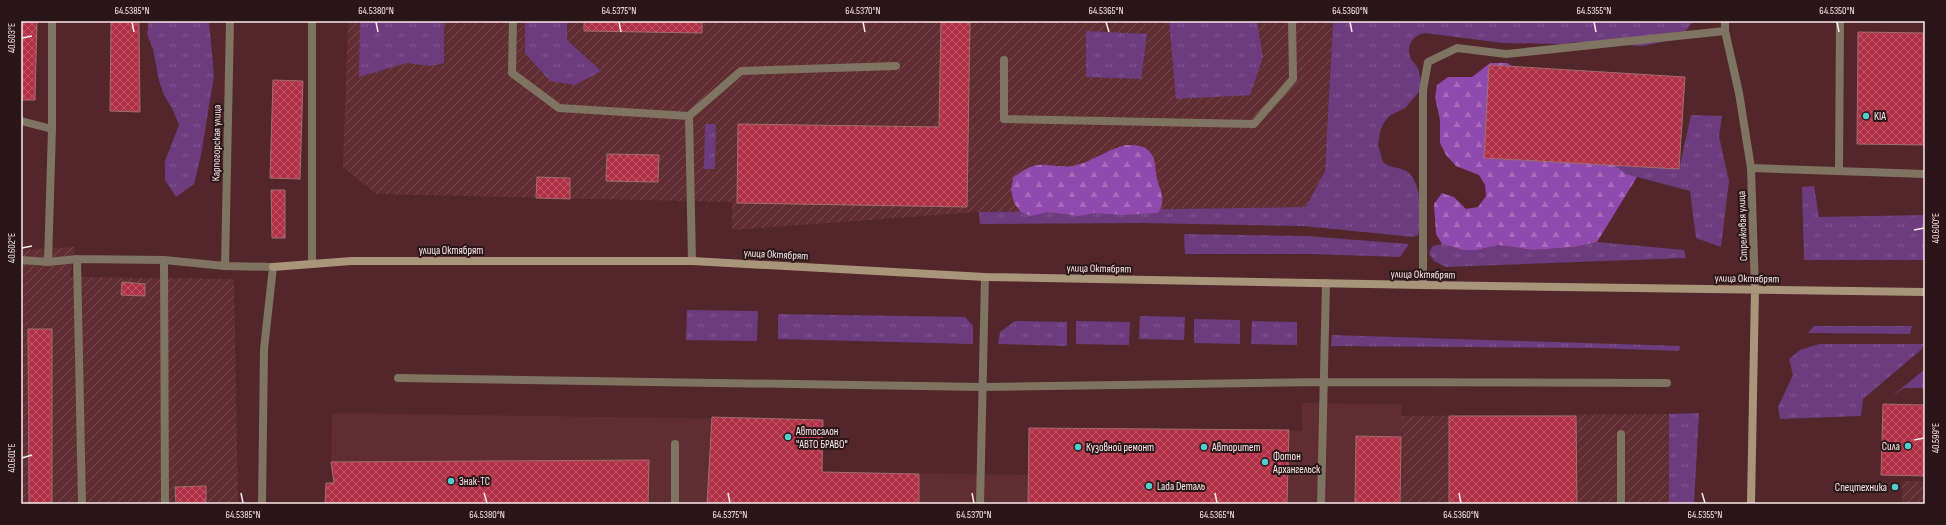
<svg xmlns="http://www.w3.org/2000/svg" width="1946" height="525" viewBox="0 0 1946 525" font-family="'Sofia Sans Condensed',sans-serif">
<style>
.built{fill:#602d32}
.industrial{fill:url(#industrial-furrows)}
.grass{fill:url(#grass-tufts)}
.forest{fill:url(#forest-firs)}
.building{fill:url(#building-cross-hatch);stroke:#a16e70}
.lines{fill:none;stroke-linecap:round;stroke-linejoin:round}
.lane{stroke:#7f7362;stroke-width:8}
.street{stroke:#7f7362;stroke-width:8}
.secondary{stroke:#a9957a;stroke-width:8}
.ticks{fill:none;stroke:#fceaeb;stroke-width:1.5}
.poi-dot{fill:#52cdcd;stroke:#2a1618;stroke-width:1.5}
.labels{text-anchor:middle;stroke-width:4;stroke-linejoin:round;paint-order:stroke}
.poi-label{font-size:11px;fill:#fceaeb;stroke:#2a1618;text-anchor:start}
.street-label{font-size:11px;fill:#fceaeb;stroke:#2a1618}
.neatline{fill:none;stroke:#fceaeb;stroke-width:1.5}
.ticks-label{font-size:10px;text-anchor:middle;fill:#fceaeb}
</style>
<defs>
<pattern id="industrial-furrows" width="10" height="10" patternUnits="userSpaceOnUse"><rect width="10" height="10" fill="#602d32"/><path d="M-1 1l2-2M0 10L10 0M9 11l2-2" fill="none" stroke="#784c50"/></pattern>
<pattern id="grass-tufts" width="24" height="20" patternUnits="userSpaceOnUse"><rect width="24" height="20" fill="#6c3c7f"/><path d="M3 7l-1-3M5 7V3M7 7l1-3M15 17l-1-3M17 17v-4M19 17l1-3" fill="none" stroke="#825891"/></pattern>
<pattern id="forest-firs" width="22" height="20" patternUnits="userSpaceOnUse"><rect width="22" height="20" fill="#9049ac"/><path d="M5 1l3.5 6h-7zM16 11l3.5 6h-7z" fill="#a66cbb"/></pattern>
<pattern id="building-cross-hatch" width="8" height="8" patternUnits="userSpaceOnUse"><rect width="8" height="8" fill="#b03046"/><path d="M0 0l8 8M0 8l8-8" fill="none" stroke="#c0586a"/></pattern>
</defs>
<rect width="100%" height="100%" fill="#52262a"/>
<path class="built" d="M1302 403 1402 404 1400 504H325L326 483H334L331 462 332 413 823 420 822 472 1028 475 1029 428 1302 431Z"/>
<path class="industrial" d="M348 21H1333L1325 171 1306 207 979 212 732 230V202L376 194 343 167Z
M75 247 70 277 234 279 238 504H21V250Z
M1669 414V504H1400L1401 416Z
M1902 481H1925V504H1902Z"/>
<path class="grass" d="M149 21H209L214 76 201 155 194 184 176 197 165 180V161L179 125 172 108 164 95 159 81 153 49 147 34Z
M360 21H444V63L431 66 407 63 359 77Z
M525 21H567V40L601 71 575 85 550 81 525 53Z
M1169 21H1257L1263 57 1250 95 1176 99Z
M1333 21H1654L1692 23 1684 33 1676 39 1643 46 1574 42 1563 44 1502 43 1425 33C1413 35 1405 46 1411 59 1413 63 1417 65 1418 69 1421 76 1421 85 1420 91L1405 108 1389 116 1383 124 1380 132 1378 145 1383 162C1390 168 1399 167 1406 171 1422 180 1423 220 1418 235L1414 237 1303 226 1142 223 980 224 979 212 1306 207 1325 171Z
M1086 31 1147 34 1141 79 1086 77Z
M1691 115 1722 116 1719 136 1729 181 1721 247 1696 238 1690 191 1626 174 1615 165 1679 169Z
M705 124H716L715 169H704Z
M1814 186 1819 217 1925 215V260H1804L1802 187Z
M1184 234 1306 236 1409 244 1400 257 1313 254H1185Z
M1597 242 1684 250 1686 258 1446 267 1434 261 1429 253 1433 246 1442 244 1463 250H1477L1498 245 1533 250 1575 247Z
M687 310 758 311 757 341 686 340Z
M778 314 965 317 973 326V344L778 339Z
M1140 316 1185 317 1184 340 1139 339Z
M1194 319 1240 320V344L1194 343Z
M1015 321 1067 322V346L998 344 1000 332Z
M1076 321 1130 322 1129 345 1076 344Z
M1252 321 1297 322V345L1251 344Z
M1814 326H1912L1910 334 1808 333Z
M1332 335 1680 346 1679 351 1595 348 1331 346Z
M1819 344H1923L1922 349 1863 399 1861 416 1780 419 1778 407 1793 375 1789 359 1800 350Z
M1925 369V388H1904L1891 397Z
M1699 413 1694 504H1669V414Z"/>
<path class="forest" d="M1490 63H1507L1512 66 1490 65 1626 174 1637 177 1597 242 1575 247 1533 250 1498 245 1477 250H1463L1442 244 1436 234 1434 204 1442 193 1454 197 1466 209 1478 207 1486 196 1485 185 1479 175 1456 166 1446 155 1440 143V120L1435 97 1437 85 1448 77H1472Z
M1126 145C1133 145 1144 145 1149 151 1156 158 1155 166 1156 174 1158 188 1168 199 1158 213L1124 215 1094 213 1079 216 1048 212 1031 216 1021 212 1014 203 1011 190 1013 178C1043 153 1050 173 1080 164 1096 159 1109 149 1126 145Z"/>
<path class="building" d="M21 21H37L35 100H21Z
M111 21H139L140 112 110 111Z
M584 21H702V33L584 31Z
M941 21H970L967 207 737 203 738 124 939 127Z
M1858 32 1925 33V145L1857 144Z
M1489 65 1685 77 1679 169 1484 158Z
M273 80 303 81 300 179 270 178Z
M607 154 659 155 658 182 606 181Z
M537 177 570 178V199L536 198Z
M271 190H285V238H272Z
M122 282 145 284V296L121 295Z
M28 329H52V504H29Z
M1883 404 1925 405V476L1881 475Z
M1449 416H1576L1577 504H1449Z
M712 417 823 420 822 472 919 474V503L930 504H707Z
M1029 428 1289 430 1287 504H1028Z
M1356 436 1401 437 1400 504H1355Z
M649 460 648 504H325L326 483H334L331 462Z
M206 486V504H176L175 487Z"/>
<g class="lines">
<path class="lane" d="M513 21 512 73 559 108 689 116
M1004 60V119L1254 124 1293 79 1292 21
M21 121 52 129
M1751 168 1925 174
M1839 170 1840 21
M77 259 82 504
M21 260 48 262 77 259 164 260 225 266
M164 260 165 504
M692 261 689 116 741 71 896 66
M48 262 52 129V21
M312 264V21
M1423 285V90L1428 62 1457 48 1506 54 1725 31
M398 378 983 387 1323 382 1667 383
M675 504V444
M980 504 985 277
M1321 504 1326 283
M1621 504V434"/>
<path class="street" d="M230 21 225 266 273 267 264 349 262 504
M1725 21V31L1739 93 1751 168 1755 289"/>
<path class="secondary" d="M273 267 351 261H692L985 277 1423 285 1925 292
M1751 504 1755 289"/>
</g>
<path class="ticks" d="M132 22 134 32M376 22 378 32M619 22 621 32M863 22 865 32M1106 22 1109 32M1350 22 1352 32M1594 22 1596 32M1837 22 1839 32M22 38 32 36M1914 230 1924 228M22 248 32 246M1914 440 1924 438M22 458 32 455M241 493 243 503M484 493 487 503M728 493 730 503M972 493 974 503M1215 493 1217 503M1459 493 1461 503M1702 493 1705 503"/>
<g class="poi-dot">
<circle cx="1866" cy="116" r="4"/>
<circle cx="788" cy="437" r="4"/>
<circle cx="1908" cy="446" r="4"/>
<circle cx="1078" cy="447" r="4"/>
<circle cx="1204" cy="447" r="4"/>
<circle cx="1265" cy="462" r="4"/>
<circle cx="451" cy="481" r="4"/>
<circle cx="1149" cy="486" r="4"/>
<circle cx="1895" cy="487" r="4"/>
</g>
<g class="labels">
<g class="poi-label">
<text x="1874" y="120">KIA</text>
<text x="796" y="435">Автосалон<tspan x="796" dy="13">"АВТО БРАВО"</tspan></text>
<text x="1900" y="450" text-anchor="end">Сила</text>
<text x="1086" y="451">Кузовной ремонт</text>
<text x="1212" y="451">Авторитет</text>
<text x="1273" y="460">Фотон<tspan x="1273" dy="13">Архангельск</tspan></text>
<text x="459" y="485">Знак-ТС</text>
<text x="1157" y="490">Lada Dеталь</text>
<text x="1887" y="491" text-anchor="end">Спецтехника</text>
</g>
<g class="street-label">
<text transform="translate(216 143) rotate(-89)" y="4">Карпогорская улица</text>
<text transform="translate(1742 226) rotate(-92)" y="4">Стрелковая улица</text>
<text x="451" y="254">улица Октябрят</text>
<text transform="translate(776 254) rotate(3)" y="4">улица Октябрят</text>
<text transform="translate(1099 268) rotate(1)" y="4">улица Октябрят</text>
<text transform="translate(1423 274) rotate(1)" y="4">улица Октябрят</text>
<text transform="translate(1747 278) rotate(1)" y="4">улица Октябрят</text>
</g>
</g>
<rect width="1946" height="525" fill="none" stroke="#2a1618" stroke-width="44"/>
<rect x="22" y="22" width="1902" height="481" class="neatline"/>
<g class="ticks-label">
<text x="132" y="14">64.5385°N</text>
<text x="376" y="14">64.5380°N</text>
<text x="619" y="14">64.5375°N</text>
<text x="863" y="14">64.5370°N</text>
<text x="1106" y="14">64.5365°N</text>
<text x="1350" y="14">64.5360°N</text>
<text x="1594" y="14">64.5355°N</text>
<text x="1837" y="14">64.5350°N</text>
<text transform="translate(11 38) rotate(-90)" y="4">40.603°E</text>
<text transform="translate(1935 228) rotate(-90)" y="4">40.600°E</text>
<text transform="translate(11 248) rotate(-90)" y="4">40.602°E</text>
<text transform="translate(1935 438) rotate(-90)" y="4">40.599°E</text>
<text transform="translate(11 458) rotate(-90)" y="4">40.601°E</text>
<text x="243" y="518">64.5385°N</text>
<text x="487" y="518">64.5380°N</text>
<text x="730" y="518">64.5375°N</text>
<text x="974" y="518">64.5370°N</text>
<text x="1217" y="518">64.5365°N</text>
<text x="1461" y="518">64.5360°N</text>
<text x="1705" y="518">64.5355°N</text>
</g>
</svg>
